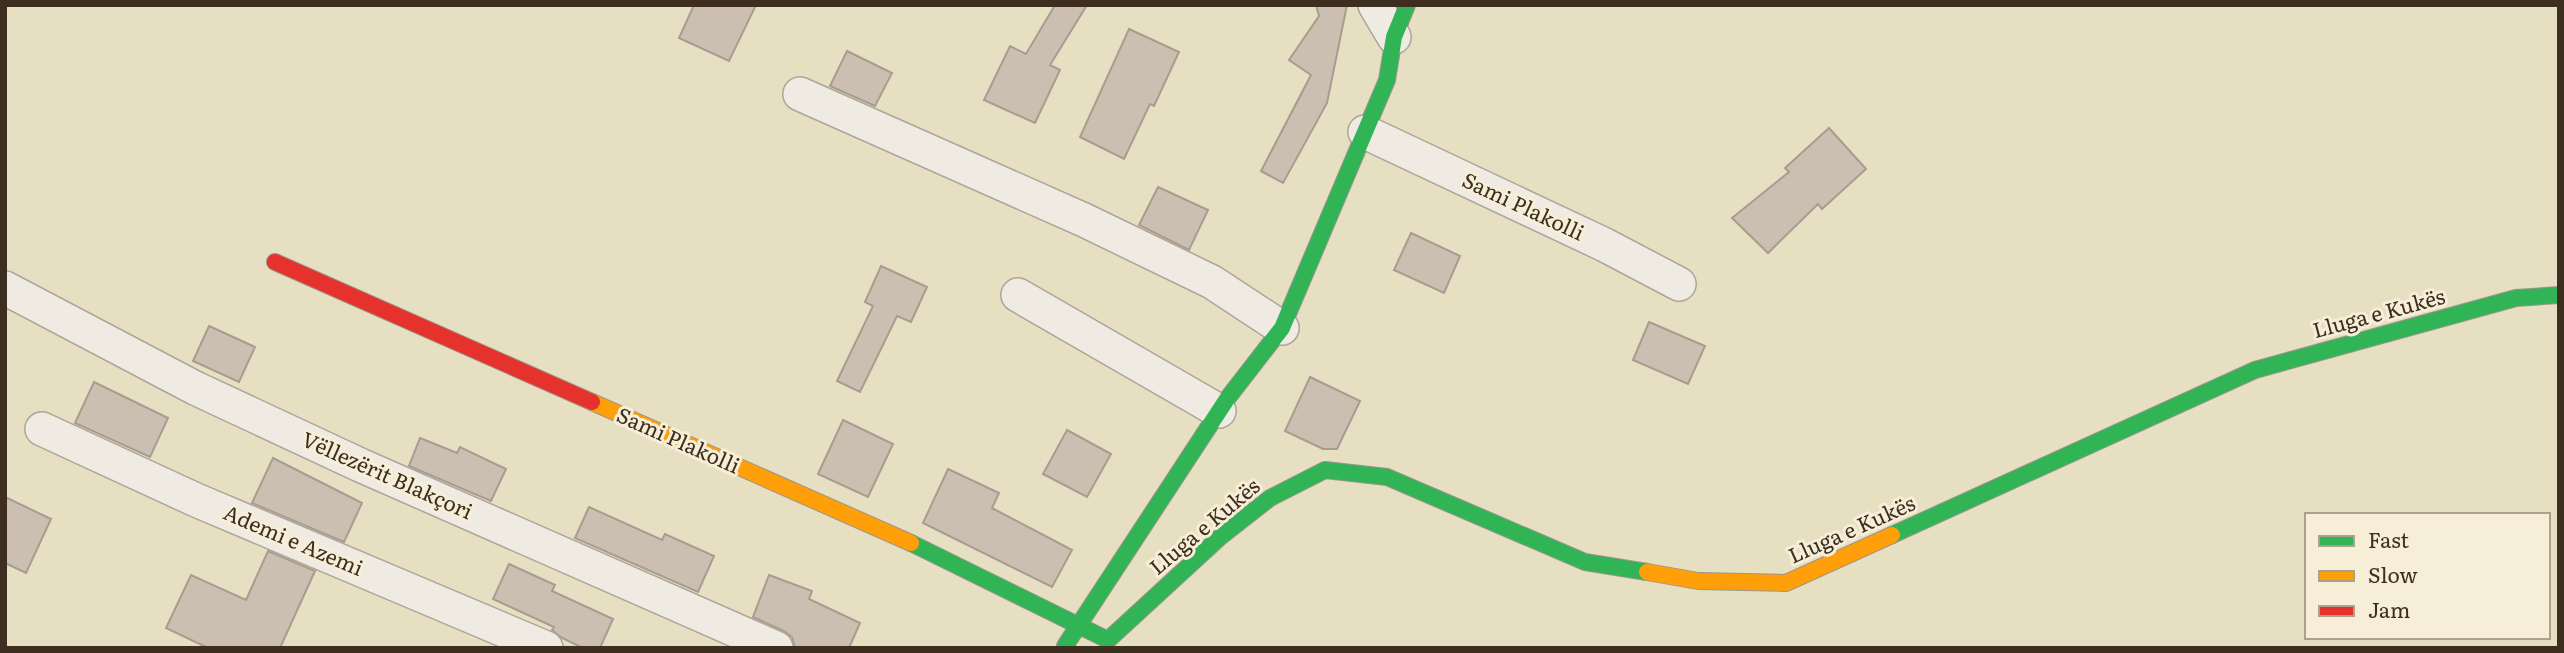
<svg xmlns="http://www.w3.org/2000/svg" width="2564" height="653" viewBox="0 0 2564 653" font-family="Literata,serif">
<style>
.farmland{fill:#e6dfc2;fill-rule:evenodd}
.building{fill:#cbbfb2;stroke:#a89c90;stroke-width:2}
.lines{fill:none;stroke-linecap:round;stroke-linejoin:round}
.street-casing{stroke:#ada599;stroke-width:36}
.fast-casing{stroke:#9c958a;stroke-width:18}
.slow-casing{stroke:#9c958a;stroke-width:18}
.jam-casing{stroke:#9c958a;stroke-width:18}
.street{stroke:#efebe3;stroke-width:33}
.fast{stroke:#30b455;stroke-width:16}
.slow{stroke:#ff9f0a;stroke-width:16}
.jam{stroke:#e5322d;stroke-width:16}
.labels{text-anchor:middle;stroke-width:6;stroke-linejoin:round;paint-order:stroke}
.street-label{font-size:21px;fill:#3d2e20;stroke:#f7eed8}
</style>
<rect width="100%" height="100%" fill="#e7e0d1"/>
<path class="farmland" d="M5 5H2559V648H5ZM2307 515H2548V637H2307Z"/>
<path class="building" d="M694 5H756L729 61 679 38Z
M1055 5H1087L1050 65 1060 70 1035 123 984 100 1010 46 1026 54Z
M1316 5H1347L1327 103 1283 183 1261 171 1311 75 1289 60 1319 16Z
M1129 29 1179 52 1154 106 1150 104 1124 159 1080 137Z
M847 51 892 73 875 106 830 86Z
M1829 128 1866 169 1822 209 1818 204 1768 253 1732 218 1789 172 1785 168Z
M1158 187 1208 210 1189 250 1139 225Z
M1411 233 1460 256 1444 293 1394 270Z
M881 266 927 287 911 322 897 316 860 392 837 381 873 306 865 302Z
M1649 322 1705 346 1688 384 1633 360Z
M209 326 255 347 239 382 193 361Z
M1310 377 1360 401 1337 449H1323L1285 431Z
M94 382 168 418 150 457 75 423Z
M843 420 893 444 868 497 818 474Z
M1067 430 1111 454 1087 497 1043 474Z
M420 438 457 453 460 447 506 469 491 501 409 466Z
M273 458 362 503 344 542 252 503Z
M948 469 999 493 992 508 1072 550 1052 587 923 523Z
M5 497 51 519 26 573 5 563Z
M589 507 662 540 665 534 714 556 698 592 575 538Z
M268 551 315 571 280 648H208L166 628 191 575 246 600Z
M509 564 555 585 552 591 613 619 600 648H583L562 638 552 630 554 627 493 599Z
M769 575 812 591 809 599 860 623 849 648H795L792 637 784 631 753 617Z"/>
<g class="lines">
<defs>
<path id="street" d="M1375 5 1394 37
M800 94 1084 220 1212 282 1282 328
M1365 132 1605 245 1679 284
M5 288 195 388 360 465 776 648
M1018 295 1219 411
M42 429 196 500 546 648"/>
<path id="fast" d="M1892 535 2255 370 2516 298 2559 295
M911 543 1108 640 1219 538 1270 498 1325 470 1387 477 1585 562 1647 572
M1065 646 1227 399 1282 328 1387 80 1394 37 1407 5"/>
<path id="slow" d="M592 402 911 543
M1647 572 1698 581 1786 583 1892 535"/>
<path id="jam" d="M275 262 592 402"/>
</defs>
<use href="#street" class="street-casing"/>
<use href="#fast" class="fast-casing"/>
<use href="#slow" class="slow-casing"/>
<use href="#jam" class="jam-casing"/>
<use href="#street" class="street"/>
<use href="#fast" class="fast"/>
<use href="#slow" class="slow"/>
<use href="#jam" class="jam"/>
</g>
<g class="labels">
<g class="street-label">
<text transform="translate(1523 207) rotate(25)" y="7">Sami Plakolli</text>
<text transform="translate(2379 314) rotate(-15)" y="7">Lluga e Kukës</text>
<text transform="translate(678 441) rotate(24)" y="7">Sami Plakolli</text>
<text transform="translate(387 476) rotate(24)" y="7">Vëllezërit Blakçori</text>
<text transform="translate(1205 527) rotate(-40)" y="7">Lluga e Kukës</text>
<text transform="translate(1852 530) rotate(-24)" y="7">Lluga e Kukës</text>
<text transform="translate(293 541) rotate(23)" y="7">Ademi e Azemi</text>
</g>
</g>
<rect width="2564" height="653" fill="none" stroke="#3d2e20" stroke-width="14"/>
<rect x="2305" y="513" width="245" height="126" fill="#f7eed8" stroke="#ada18e" stroke-width="2"/>
<rect x="2319" y="536" width="35" height="10" fill="#30b455" stroke="#ada18e" stroke-width="2"/>
<text x="2368" y="548" font-size="21" fill="#3d2e20">Fast</text>
<rect x="2319" y="571" width="35" height="10" fill="#ff9f0a" stroke="#ada18e" stroke-width="2"/>
<text x="2368" y="583" font-size="21" fill="#3d2e20">Slow</text>
<rect x="2319" y="606" width="35" height="10" fill="#e5322d" stroke="#ada18e" stroke-width="2"/>
<text x="2368" y="618" font-size="21" fill="#3d2e20">Jam</text>
</svg>
